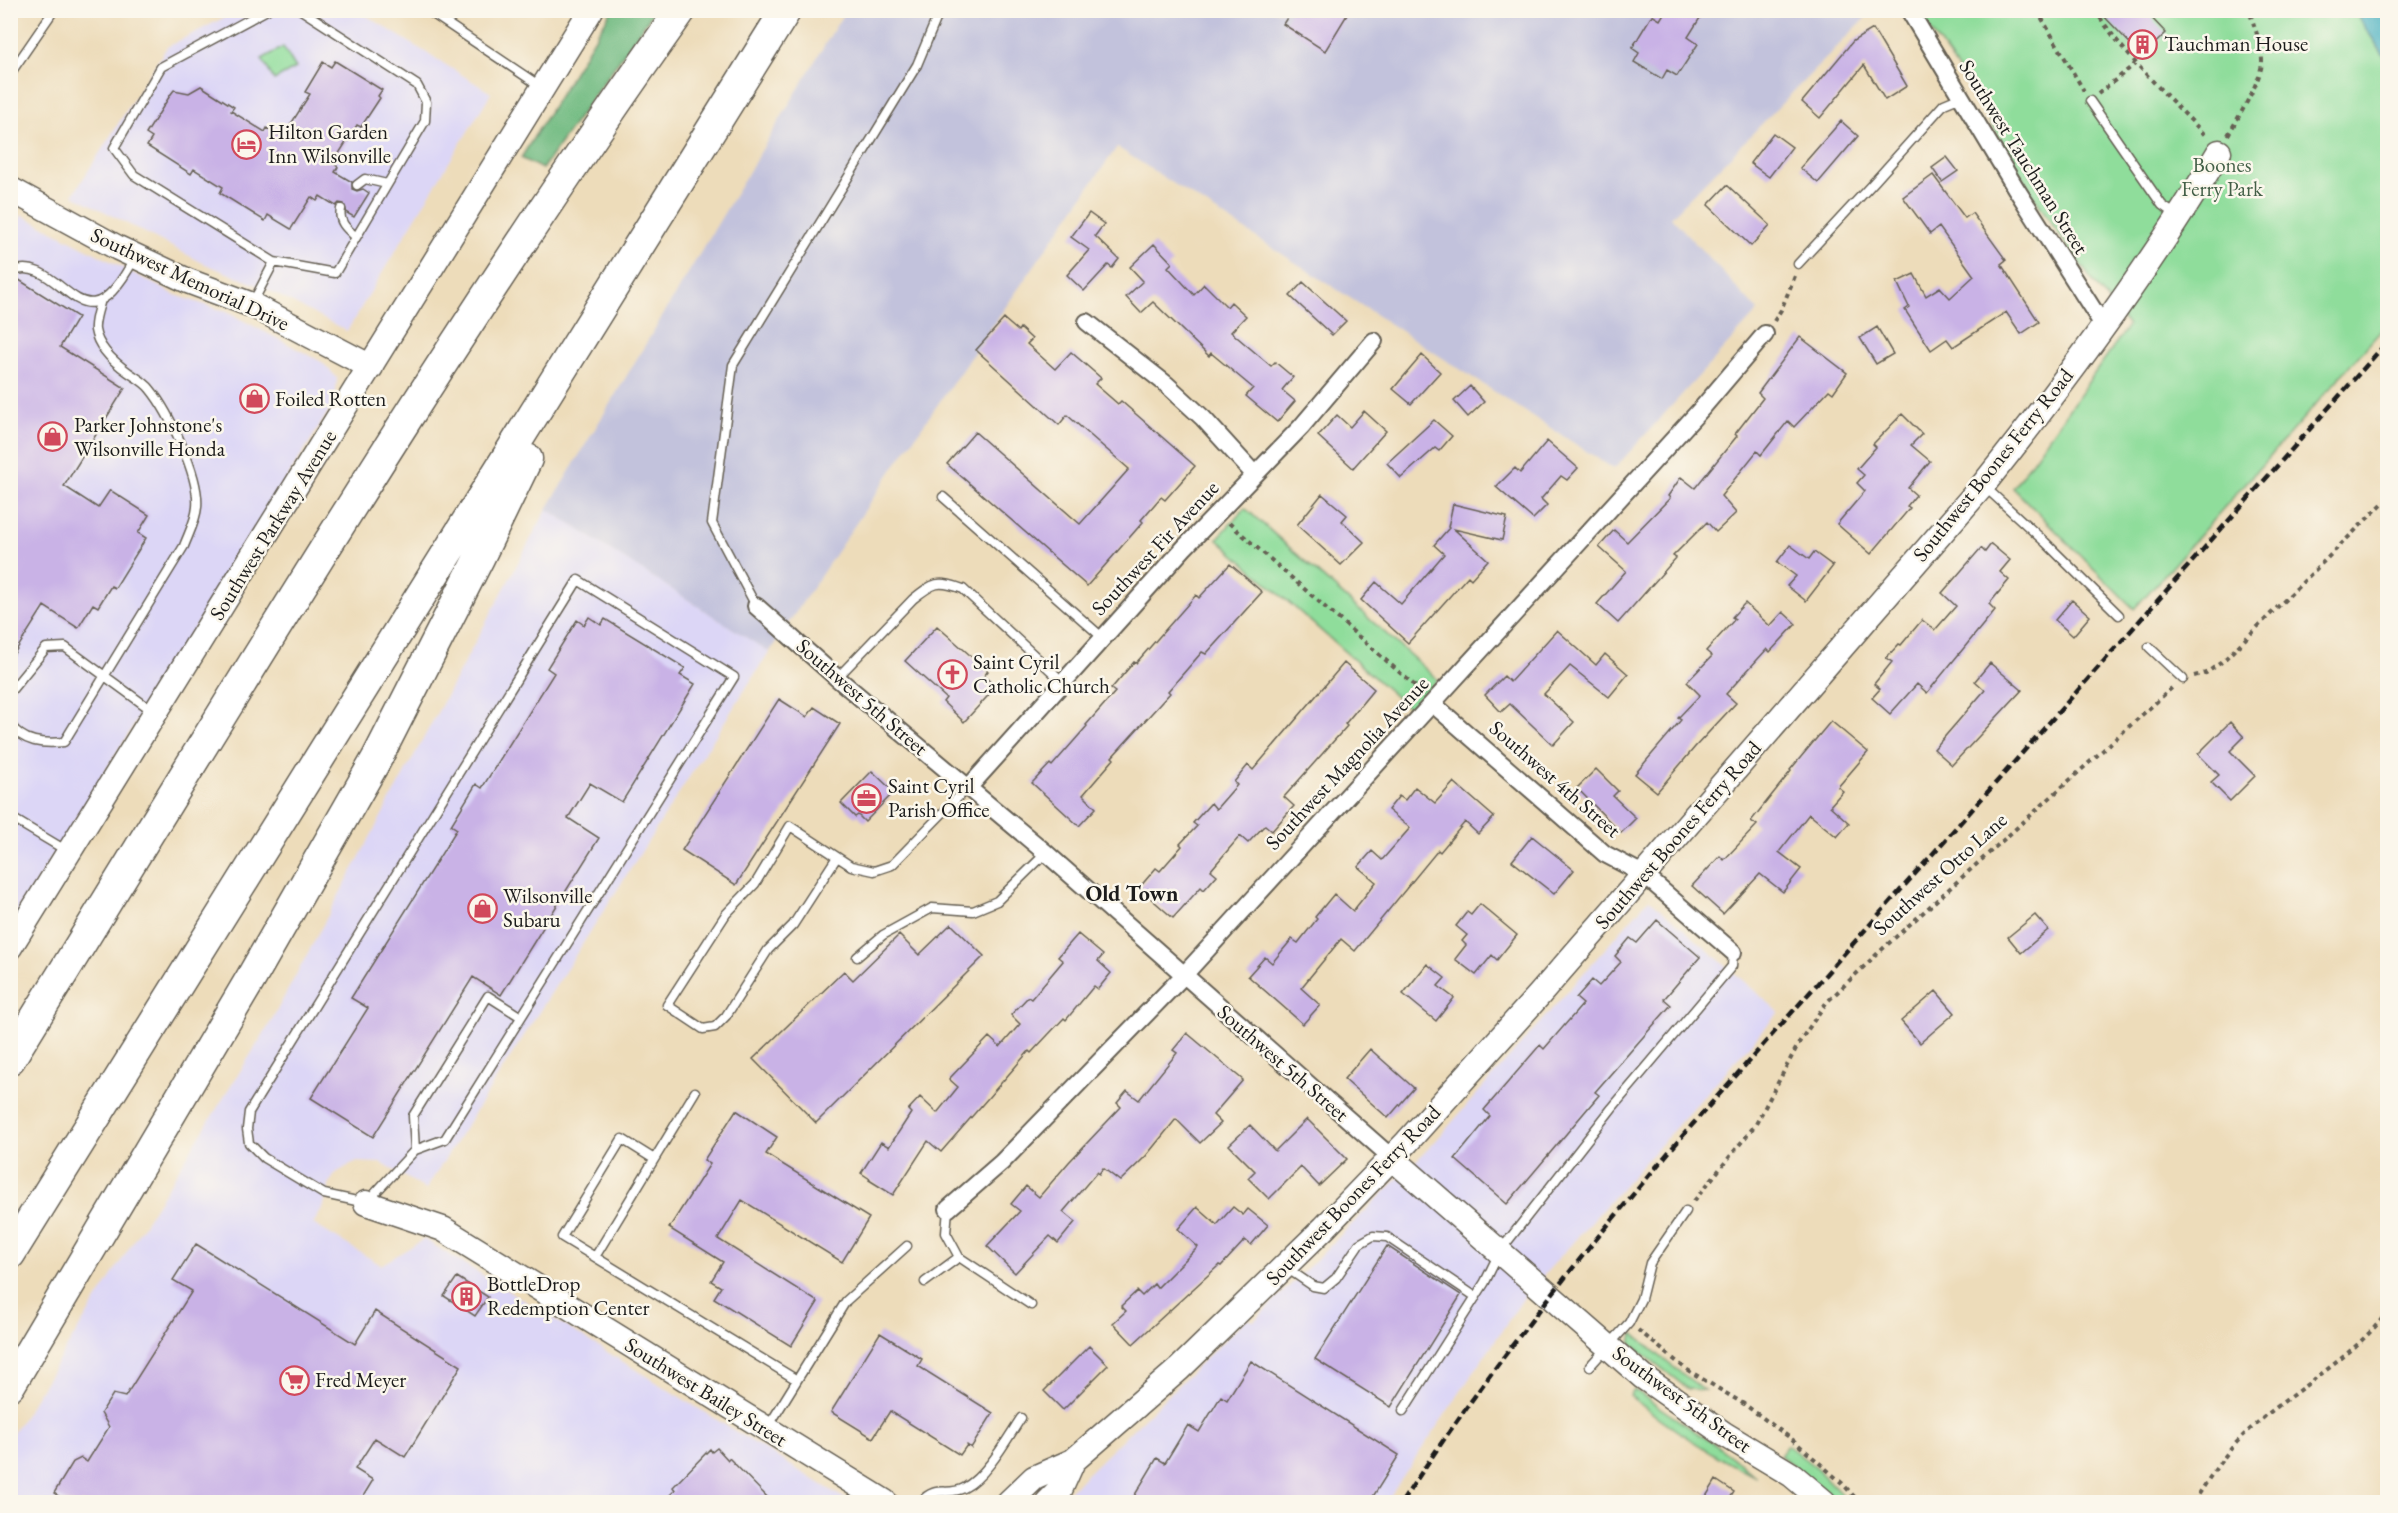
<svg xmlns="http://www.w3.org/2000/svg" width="2398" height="1513" viewBox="0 0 2398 1513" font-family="'EB Garamond',serif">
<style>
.built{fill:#dcd6f6}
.industrial{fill:#c2c2dc}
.green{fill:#8fdd9b;stroke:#567c5c;stroke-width:1.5}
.forest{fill:#73bc83;stroke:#486c50;stroke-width:1.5}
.water{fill:#40adbf;stroke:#2e646e;stroke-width:1.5}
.building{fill:#c9b2e6}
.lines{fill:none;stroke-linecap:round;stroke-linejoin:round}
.lane-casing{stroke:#655f53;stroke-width:11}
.street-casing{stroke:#655f53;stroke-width:20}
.secondary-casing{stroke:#655f53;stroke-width:27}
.highway-casing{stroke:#655f53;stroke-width:33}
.path{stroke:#655f53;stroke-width:4;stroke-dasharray:4.5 4.5;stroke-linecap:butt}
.lane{stroke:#fff;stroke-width:8}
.street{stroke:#fff;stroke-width:16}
.secondary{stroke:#fff;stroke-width:24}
.highway{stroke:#fff;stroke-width:30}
.rail{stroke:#1c1c1c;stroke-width:4.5;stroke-dasharray:9 4.5;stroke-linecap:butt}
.labels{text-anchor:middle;stroke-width:5;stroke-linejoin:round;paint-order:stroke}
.poi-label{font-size:21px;fill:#1c1c1c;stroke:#fbf7ec;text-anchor:start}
.street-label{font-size:21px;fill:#1c1c1c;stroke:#fbf7ec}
.park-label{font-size:21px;fill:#446048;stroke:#fbf7ec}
.neighbourhood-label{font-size:22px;font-weight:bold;fill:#1c1c1c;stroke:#fbf7ec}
</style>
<rect width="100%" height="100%" fill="#fbf7ec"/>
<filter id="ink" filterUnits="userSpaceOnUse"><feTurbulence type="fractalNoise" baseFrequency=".0167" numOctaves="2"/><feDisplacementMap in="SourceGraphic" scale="12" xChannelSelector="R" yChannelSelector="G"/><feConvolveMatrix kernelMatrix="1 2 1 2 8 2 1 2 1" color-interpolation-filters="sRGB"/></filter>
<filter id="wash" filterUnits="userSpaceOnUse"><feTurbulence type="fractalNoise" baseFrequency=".008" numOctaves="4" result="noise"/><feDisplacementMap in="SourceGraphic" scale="24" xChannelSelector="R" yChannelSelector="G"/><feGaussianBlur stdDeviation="1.35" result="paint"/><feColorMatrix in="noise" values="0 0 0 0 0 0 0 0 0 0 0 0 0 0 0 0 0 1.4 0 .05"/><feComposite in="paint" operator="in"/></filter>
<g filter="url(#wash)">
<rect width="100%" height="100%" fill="#eddcba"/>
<path class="built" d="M237 11H359L491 93 347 331 264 288 203 263 73 195 167 47Z
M22 215 175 295 227 312 322 362 337 378 335 401 11 923 10 234Z
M547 509 769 652 426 1189 381 1163 355 1162 336 1173 328 1185 324 1205 313 1224 381 1265 424 1239 850 1502H11L10 1438 268 1027Z
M1649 899 1779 1012 1525 1296 1386 1502H1058L1246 1319 1254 1321 1433 1144Z"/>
<path class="industrial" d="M845 11H1872L1671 217 1758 311 1614 469 1117 147 892 470 769 652 547 509Z"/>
<path class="green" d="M1914 11H2354L2387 60V324L2134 609 2013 488 2128 326C2093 283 2061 239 2031 192 1994 131 1962 65 1914 11Z
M283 47 296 68 274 80 262 59Z
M1245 508 1438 680 1411 710 1217 539Z
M1633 1333 1668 1363 1704 1390 1688 1389 1631 1344Z
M1634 1389C1674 1420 1719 1443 1756 1477 1711 1455 1669 1427 1630 1396Z
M1787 1445 1814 1466 1849 1502H1837L1780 1455Z"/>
<path class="forest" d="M612 10 654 11 542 169 521 158Z"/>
<path class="water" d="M2354 11H2387V60Z"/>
<g id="blocks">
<path class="building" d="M1292 10H1350L1325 51 1283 24Z
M1666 10H1705L1688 37 1698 44 1677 76 1667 70 1662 79 1634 62 1639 53 1632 48 1652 15 1660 20Z
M2098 10H2144L2166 33 2142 56Z
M1873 29 1907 86 1885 100 1864 65 1820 118 1802 102 1853 41Z
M335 61 382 90 378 96 380 98 361 127 357 125 333 163 338 167 335 172 352 182V189L357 191 363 189 369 193 354 217 347 213 344 204 339 203 336 206 320 196 317 201 311 197 291 229 268 215 265 221 220 193 223 187 194 169 191 174 147 146 152 138 146 134 171 94 174 90 189 93 201 86 234 107 231 111 265 132 267 128 278 135 280 132 284 135 310 94 305 92 323 62 331 67Z
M1841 121 1858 136 1818 183 1800 168Z
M1773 133 1792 147 1769 177 1750 163Z
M1947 157 1958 171 1942 182 1932 168Z
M1933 175 1965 218 1972 213 2006 260 2001 264 2039 322 2021 334 2006 312 1953 347 1947 339 1931 350 1905 310 1909 307 1897 282 1914 274 1926 296 1940 287 1950 298 1974 276 1939 227 1930 234 1903 197Z
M1727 185 1770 225 1751 246 1708 205Z
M1089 213 1104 224 1095 236 1119 259 1112 268 1108 265 1084 291 1067 275 1089 250 1071 237Z
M1154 244 1172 263 1168 267 1194 295 1204 284 1227 307 1231 302 1246 316 1231 332 1271 366 1275 362 1293 377 1282 390 1295 401 1277 422 1246 396 1253 388 1211 353 1209 356 1153 302 1141 313 1126 297 1143 281 1130 267Z
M16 278 78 317 60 347 125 388 64 486 98 508 110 490 149 515 138 533 146 538 115 588 111 586 98 607 93 604 78 628 44 606 10 660V286Z
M1303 282 1346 321 1332 335 1290 296Z
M1004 319 1018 331 1020 328 1032 339 1027 344 1055 369 1071 352 1101 378 1095 384 1118 404 1121 401 1195 466 1165 500 1161 497 1141 520 1143 522 1087 586 947 464 975 432 1080 524 1129 469 1067 415 1059 425 976 350Z
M1877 327 1893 354 1876 364 1860 338Z
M1800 337 1847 373 1833 393 1829 390 1794 427 1788 421 1761 455 1757 451 1721 496 1736 513 1716 532 1707 522 1673 556 1676 558 1618 623 1597 604 1626 571 1599 547 1614 530 1627 542 1670 498 1668 496 1681 477 1695 488 1737 436 1735 434 1763 398 1758 393Z
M1422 355 1440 372 1411 404 1393 389Z
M1470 386 1484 402 1468 417 1454 401Z
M1364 411 1386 431 1353 468 1318 436 1337 415 1350 427Z
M1902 414 1922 434 1911 445 1930 461 1908 488 1916 495 1907 506 1910 508 1871 554 1837 524 1865 491 1857 483 1864 475 1857 469 1876 447 1873 444Z
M1434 420 1452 436 1439 451 1435 448 1401 478 1387 463Z
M1547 441 1578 468 1567 480 1561 476 1541 499 1547 505 1533 519 1496 487 1515 468 1520 473Z
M1322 494 1347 515 1342 521 1364 542 1341 565 1297 525Z
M1453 504 1507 517 1502 540 1454 529 1488 560 1471 579 1468 576 1408 643 1361 600 1376 582 1401 604 1444 554 1434 545 1449 528 1448 527Z
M1991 544 2010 560 2000 572 2009 580 1989 604 1995 610 1927 693 1917 684 1890 714 1872 698 1880 689 1874 684 1892 662 1886 658 1899 644 1901 645 1922 620 1935 630 1956 606 1942 593 1981 548 1985 552Z
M1790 545 1809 559 1814 552 1833 566 1806 601 1787 586 1796 576 1777 562Z
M1230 564 1262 592 1206 654 1202 652 1168 691 1170 693 1112 757 1114 759 1083 795 1096 808 1079 826 1032 783 1050 764 1052 766 1087 726 1086 725 1115 692 1111 689 1134 662 1136 663 1196 595 1199 598Z
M2072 600 2090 616 2073 636 2055 620Z
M1745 603 1770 626 1783 612 1796 624 1770 652 1767 649 1726 694 1736 703 1695 747 1657 792 1635 774 1681 720 1678 718 1700 695 1687 682 1712 656 1706 651 1735 619 1732 617Z
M589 617 601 625 605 619 685 668 680 675 695 684 622 802 590 783 568 818 599 838 501 995 473 977 373 1137 311 1098 368 1008 351 998 457 829 451 825 476 784 482 788 554 673 547 668 577 620 584 625Z
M937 626 988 671 984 676 996 687 964 722 943 702 946 698 905 661Z
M1557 630 1596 665 1605 654 1628 674 1609 697 1570 666 1544 694 1574 722 1553 745 1510 704 1501 712 1485 695 1504 676 1510 682Z
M1344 663 1374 689 1345 724 1347 726 1284 797 1294 806 1272 831 1265 825 1248 843 1240 836 1211 870 1217 875 1204 890 1201 887 1173 918 1139 888 1156 868 1160 871 1182 846 1180 844 1197 826 1193 823 1211 803 1216 809 1237 785 1234 782 1248 765 1253 770Z
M1990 663 2022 690 1952 765 1934 749 1985 690 1975 681Z
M779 699 807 717 814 707 840 724 736 885 682 850Z
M1831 721 1868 752 1838 787 1843 791 1830 806 1849 823 1837 837 1809 814 1779 852 1801 869 1783 892 1760 874 1723 914 1692 886 1720 856 1724 860 1757 825 1751 821 1791 771 1790 770Z
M2230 722 2244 737 2230 751 2255 776 2230 801 2211 782 2219 775 2198 754Z
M1596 769 1618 791 1613 796 1636 818 1621 833 1577 788Z
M872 771 894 792 865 822 858 815 855 817 841 803Z
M1454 782 1494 817 1478 834 1465 822 1440 852 1438 850 1355 951 1341 939 1301 988 1320 1005 1303 1024 1248 976 1265 957 1272 963 1292 939 1298 943 1317 919 1315 917 1334 894 1353 911 1376 882 1358 867 1372 851 1382 860 1410 828 1388 810 1399 796 1405 800 1415 787 1435 803Z
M1532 836 1574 870 1554 894 1512 861Z
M1480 904 1517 935 1497 960 1492 955 1476 975 1455 959 1466 945 1462 941 1467 935 1456 926 1467 912 1471 915Z
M2035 915 2048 930 2021 953 2008 937Z
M1657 920 1700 957 1664 999 1671 1005 1595 1092 1599 1095 1507 1204 1455 1159 1490 1116 1484 1110 1540 1045 1544 1049 1583 1004 1576 998 1592 980 1599 986 1621 962 1615 956 1630 938 1637 943Z
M951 924 984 956 816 1123 753 1059 844 971 853 980 899 935 919 955Z
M1078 934 1103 955 1098 961 1111 973 1098 989 1094 986 1066 1020 1064 1018 1031 1053 1029 1051 941 1152 928 1141 893 1195 869 1180 870 1179 861 1173 881 1142 889 1147 911 1113 908 1110 920 1097 937 1113 958 1087 949 1079 989 1037 1000 1047 1020 1024 1011 1015 1028 997 1031 999 1063 961 1058 957Z
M1427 964 1445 978 1438 986 1454 998 1436 1021 1403 994Z
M1936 991 1955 1013 1920 1043 1901 1021Z
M1187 1033 1243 1080 1213 1115 1221 1123 1200 1143 1176 1119 1146 1156 1120 1181 1103 1168 1099 1174 1097 1172 1063 1212 1075 1222 1058 1243 1050 1236 1015 1273 987 1246 1020 1211 1011 1204 1026 1186 1039 1197 1069 1162 1121 1107 1117 1103 1127 1091 1139 1100 1177 1053 1173 1050Z
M1370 1049 1414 1088 1388 1118 1344 1079Z
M736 1110 777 1137 766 1154 869 1218 842 1262 742 1200 718 1239 818 1302 791 1346 714 1298 721 1287 711 1281 723 1262 669 1228 710 1164 704 1160Z
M1307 1119 1347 1159 1319 1186 1301 1167 1269 1199 1248 1178 1255 1171 1229 1145 1250 1125 1275 1151Z
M1197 1207 1217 1225 1233 1207 1243 1215 1248 1209 1268 1225 1251 1245 1245 1240 1221 1266 1219 1265 1217 1267 1133 1344 1113 1323 1126 1311 1121 1306 1137 1291 1142 1296 1154 1284 1157 1288 1198 1247 1178 1229Z
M196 1244 355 1344 375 1311 461 1366 405 1457 375 1438 355 1469 373 1480 359 1503H69L54 1493 73 1462 81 1458 87 1462 109 1427 101 1413 113 1394 125 1397 192 1291 173 1280Z
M1387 1246 1461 1295 1391 1407 1315 1359Z
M457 1277 488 1297 475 1316 444 1296Z
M880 1333 922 1359 918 1366 993 1413 971 1448 967 1445 960 1455 890 1411 873 1438 831 1412Z
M1089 1346 1108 1365 1063 1410 1044 1391Z
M1251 1361 1399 1455 1369 1503H1130L1157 1458 1165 1463 1188 1425 1199 1432 1221 1396 1227 1400Z
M717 1448 728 1460 729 1458 773 1503H677L670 1495 675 1490 673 1487 710 1449 712 1452Z
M1716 1480 1734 1492 1727 1503H1702Z"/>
</g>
</g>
<g filter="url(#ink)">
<use href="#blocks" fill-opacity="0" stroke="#655f53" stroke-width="1.5"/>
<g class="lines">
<defs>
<path id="lane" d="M267 10 161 67 114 148 134 175 274 262 335 273 425 121 426 102 417 85 301 10
M427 10 540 86
M10 74 54 10
M2090 101 2162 205 2177 216
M357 185 365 179 387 184
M341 209C338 222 347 229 356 237
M1798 264 1875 181 1944 104 1961 97
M10 272C64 250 80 361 134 259
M252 304 274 262
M1985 487 2045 542 2119 615
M943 497 1103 638
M578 580 734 677 445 1139 415 1150 366 1203 324 1194 264 1158 249 1143 247 1129 249 1112Z
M756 606 712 523 733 365 917 65 940 10
M2149 647 2183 679
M837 678 913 599C934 582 938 580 963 589L1063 682
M10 692 46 648 65 647 154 712
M10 724C23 743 43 744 64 742L184 546C189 533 196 520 197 507 200 477 169 412 150 389 145 382 135 377 128 372 114 362 98 348 95 330 94 322 98 310 100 303
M10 817 67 851
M837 857 793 925 768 950 726 1016 715 1027 703 1029 667 1005 726 914 755 884 790 826 851 866 874 871 892 865 968 787
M857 957 883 935 932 908 973 911 997 901 1046 853
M695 1092 595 1257 797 1380
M415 1150 413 1116 488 996 521 1017
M948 1209 946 1233 959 1257
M595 1257 562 1237 622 1139 654 1159
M1285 1267 1313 1286 1324 1288 1336 1278 1359 1244 1373 1236 1387 1237 1476 1297
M925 1282 959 1257 1031 1305
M1590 1366 1629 1323 1641 1299 1650 1263 1686 1211
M1403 1411 1485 1282 1500 1251 1612 1108 1732 966 1733 952
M768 1427 846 1301 907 1246
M921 1502C936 1484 947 1497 964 1488 987 1476 1007 1439 1021 1418"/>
<path id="street" d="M1909 10 2015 187 2103 325
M1087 322 1166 384 1203 418 1254 474
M756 606 837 678 1046 853 1392 1158
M1433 704 1605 854 1643 874 1733 952
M969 787 1184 548 1301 427 1374 341
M948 1209 1002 1162 1183 976 1703 407 1765 334"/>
<path id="secondary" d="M10 189 118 248 188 281 252 305 371 367
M10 947 591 10
M1392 1158 1643 1377 1724 1434 1792 1475 1824 1502
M366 1203 443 1229 885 1502
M1009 1502 1034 1478 1073 1461 1179 1369 1324 1228 1407 1142 1540 994 1983 485C2066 381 2151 267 2219 152
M1048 1502 1060 1490 1073 1461"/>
<path id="highway" d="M10 1059C228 706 440 349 681 10
M10 1254 786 10
M10 1385 250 980 376 760 479 558 527 459"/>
</defs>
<use href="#lane" class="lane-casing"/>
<use href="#street" class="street-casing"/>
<use href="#secondary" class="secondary-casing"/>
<use href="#highway" class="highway-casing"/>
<path class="path" d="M2037 10 2084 91
M2095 10C2126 58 2167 95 2206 136
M2098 94 2135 64
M2228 135C2238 118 2261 81 2262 62 2262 45 2254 26 2249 10
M1774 321 1781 310 1795 276
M1229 523 1422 692
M2194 676 2206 673 2222 662 2384 502
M1694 1201 1756 1124 1800 1041 1826 1003 1877 954 2174 686
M1638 1330 1686 1369 1744 1404 1793 1440 1842 1483 1859 1502
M2194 1502C2209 1478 2226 1451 2247 1432 2292 1390 2351 1361 2388 1311"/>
<use href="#lane" class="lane"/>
<use href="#street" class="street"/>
<use href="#secondary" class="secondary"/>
<use href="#highway" class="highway"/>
<path class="rail" d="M1402 1502C1488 1369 1589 1245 1692 1125L2388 341"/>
</g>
</g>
<defs>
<symbol id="building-ring" viewBox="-11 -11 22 22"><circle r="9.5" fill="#fbf7ec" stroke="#d1495b" stroke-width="1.5"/><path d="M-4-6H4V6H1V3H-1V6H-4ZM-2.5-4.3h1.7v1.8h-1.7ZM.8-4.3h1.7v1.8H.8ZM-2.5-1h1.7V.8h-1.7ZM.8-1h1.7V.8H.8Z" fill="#d1495b"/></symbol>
<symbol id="hotel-ring" viewBox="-11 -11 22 22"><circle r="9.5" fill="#fbf7ec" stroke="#d1495b" stroke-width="1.5"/><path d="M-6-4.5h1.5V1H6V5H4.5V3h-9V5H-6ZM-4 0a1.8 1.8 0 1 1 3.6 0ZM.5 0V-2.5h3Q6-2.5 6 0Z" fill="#d1495b"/></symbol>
<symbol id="shop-ring" viewBox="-11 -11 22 22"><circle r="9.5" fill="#fbf7ec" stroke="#d1495b" stroke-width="1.5"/><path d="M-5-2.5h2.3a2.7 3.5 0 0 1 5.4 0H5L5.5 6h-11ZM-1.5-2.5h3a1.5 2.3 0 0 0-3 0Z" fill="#d1495b"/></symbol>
<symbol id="church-ring" viewBox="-11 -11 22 22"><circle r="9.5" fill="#fbf7ec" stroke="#d1495b" stroke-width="1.5"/><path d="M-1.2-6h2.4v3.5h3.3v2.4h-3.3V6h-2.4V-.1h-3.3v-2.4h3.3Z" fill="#d1495b"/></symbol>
<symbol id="office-ring" viewBox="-11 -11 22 22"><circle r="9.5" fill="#fbf7ec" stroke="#d1495b" stroke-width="1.5"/><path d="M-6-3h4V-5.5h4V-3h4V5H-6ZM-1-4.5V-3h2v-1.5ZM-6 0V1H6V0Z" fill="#d1495b"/></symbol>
<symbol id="supermarket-ring" viewBox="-11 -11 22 22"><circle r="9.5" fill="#fbf7ec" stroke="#d1495b" stroke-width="1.5"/><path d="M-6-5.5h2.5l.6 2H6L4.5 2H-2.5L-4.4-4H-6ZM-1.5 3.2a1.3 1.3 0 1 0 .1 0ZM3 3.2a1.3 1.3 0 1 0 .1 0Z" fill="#d1495b"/></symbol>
</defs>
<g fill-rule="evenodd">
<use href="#building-ring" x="2126" y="28" width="33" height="33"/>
<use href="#hotel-ring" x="230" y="128" width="33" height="33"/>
<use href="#shop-ring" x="238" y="382" width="33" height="33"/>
<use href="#shop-ring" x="36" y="420" width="33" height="33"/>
<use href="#church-ring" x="936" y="658" width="33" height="33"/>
<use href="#office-ring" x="850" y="782" width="33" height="33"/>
<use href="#shop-ring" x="466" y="892" width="33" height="33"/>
<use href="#building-ring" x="450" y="1280" width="33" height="33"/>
<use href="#supermarket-ring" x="278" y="1364" width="33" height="33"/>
</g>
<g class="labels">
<g class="poi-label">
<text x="2164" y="51">Tauchman House</text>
<text x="268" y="139">Hilton Garden<tspan x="268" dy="24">Inn Wilsonville</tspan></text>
<text x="275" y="406">Foiled Rotten</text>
<text x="74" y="432">Parker Johnstone's<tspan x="74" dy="24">Wilsonville Honda</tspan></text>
<text x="973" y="669">Saint Cyril<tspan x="973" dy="24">Catholic Church</tspan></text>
<text x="888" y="793">Saint Cyril<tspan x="888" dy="24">Parish Office</tspan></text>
<text x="503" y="903">Wilsonville<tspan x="503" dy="24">Subaru</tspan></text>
<text x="487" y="1291">BottleDrop<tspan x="487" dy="24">Redemption Center</tspan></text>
<text x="315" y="1387">Fred Meyer</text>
</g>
<g class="street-label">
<text transform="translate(2024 157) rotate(58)" y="7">Southwest Tauchman Street</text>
<text transform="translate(190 279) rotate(25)" y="7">Southwest Memorial Drive</text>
<text transform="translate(1993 465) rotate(-51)" y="7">Southwest Boones Ferry Road</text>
<text transform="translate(273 525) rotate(-58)" y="7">Southwest Parkway Avenue</text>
<text transform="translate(1155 548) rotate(-47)" y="7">Southwest Fir Avenue</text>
<text transform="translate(862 697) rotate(41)" y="7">Southwest 5th Street</text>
<text transform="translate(1347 763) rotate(-47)" y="7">Southwest Magnolia Avenue</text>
<text transform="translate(1555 779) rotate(41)" y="7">Southwest 4th Street</text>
<text transform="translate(1678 835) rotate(-49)" y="7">Southwest Boones Ferry Road</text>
<text transform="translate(1940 874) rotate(-42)" y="7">Southwest Otto Lane</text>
<text transform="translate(1283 1063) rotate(41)" y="7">Southwest 5th Street</text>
<text transform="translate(1353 1195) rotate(-46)" y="7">Southwest Boones Ferry Road</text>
<text transform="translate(706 1392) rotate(32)" y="7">Southwest Bailey Street</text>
<text transform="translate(1682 1399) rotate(36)" y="7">Southwest 5th Street</text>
</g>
<g class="park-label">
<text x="2222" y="172">Boones<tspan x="2222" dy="24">Ferry Park</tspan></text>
</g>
<g class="neighbourhood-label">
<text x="1132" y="901">Old Town</text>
</g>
</g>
<rect width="2398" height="1513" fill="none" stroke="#fbf7ec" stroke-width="36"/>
</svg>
